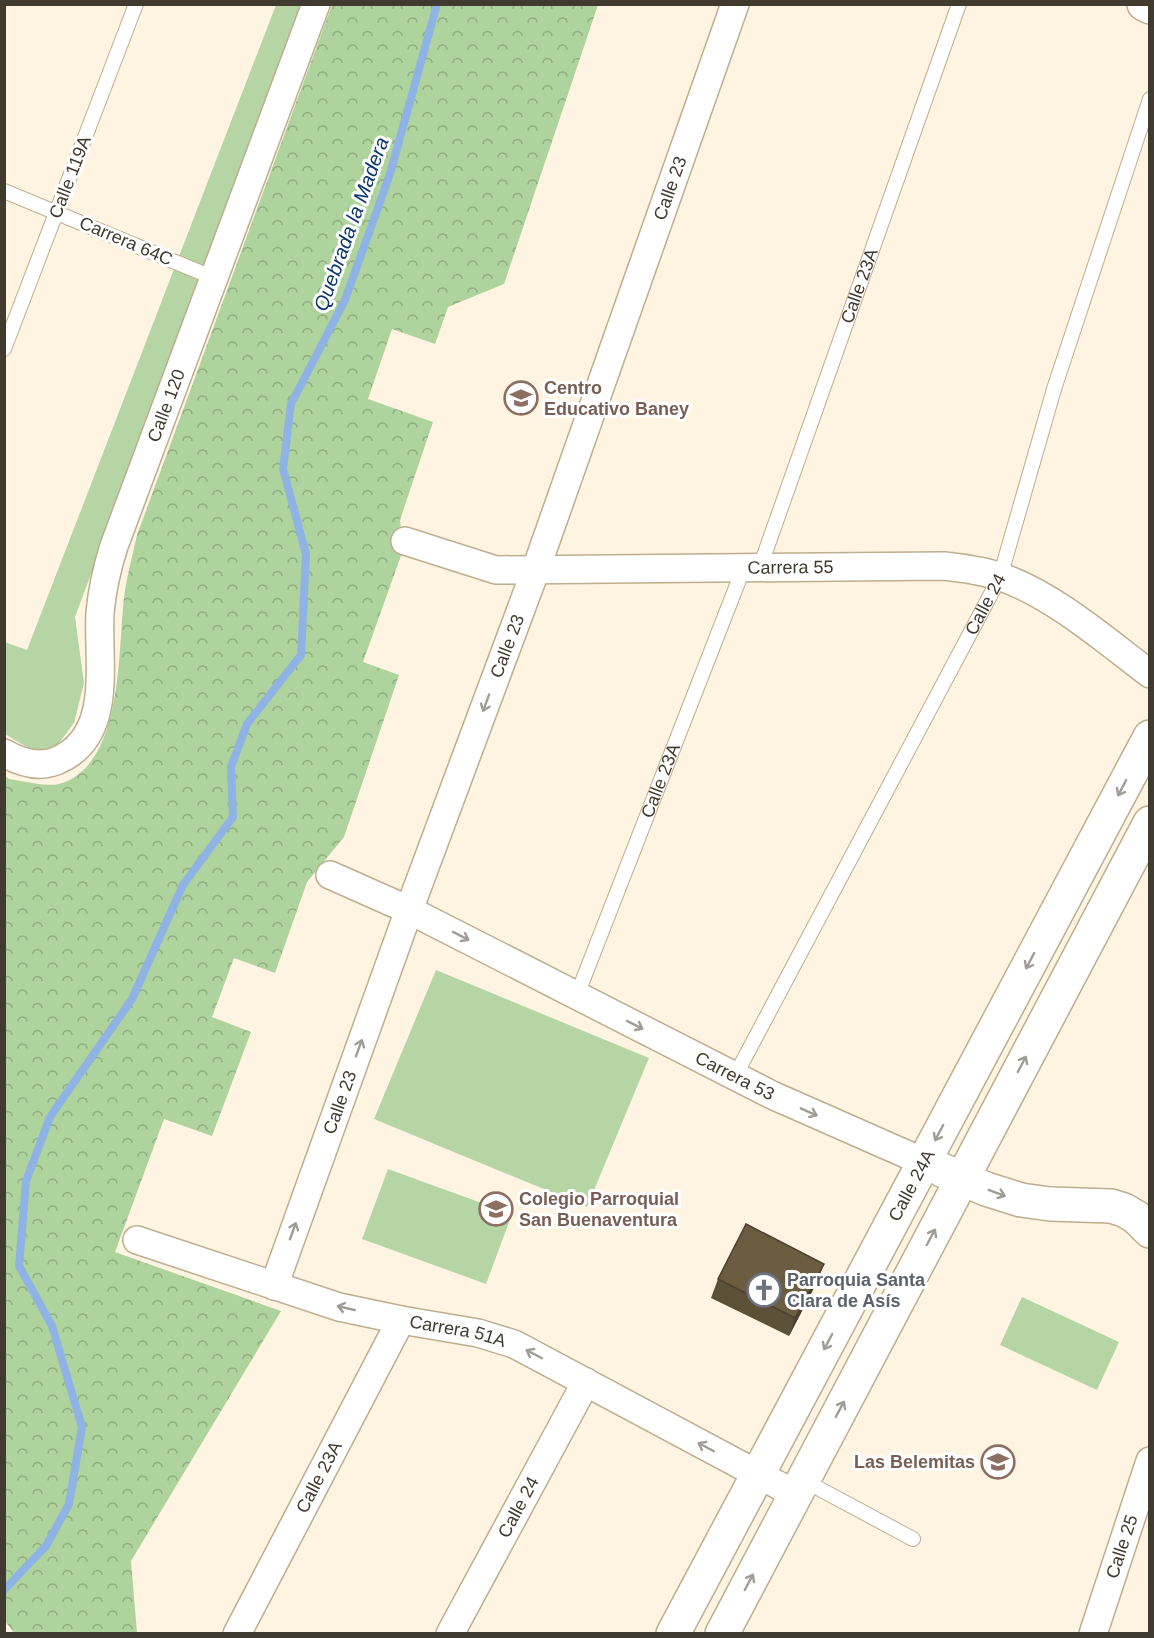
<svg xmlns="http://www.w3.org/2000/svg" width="1154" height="1638" viewBox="0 0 1154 1638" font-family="Helvetica,sans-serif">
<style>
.grass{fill:#b5d5a5}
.forest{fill:url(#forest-crowns)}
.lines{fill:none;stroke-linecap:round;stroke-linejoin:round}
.stream{stroke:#90b3e6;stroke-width:8}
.lane-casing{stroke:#bead8f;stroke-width:16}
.street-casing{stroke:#bead8f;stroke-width:30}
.secondary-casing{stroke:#bead8f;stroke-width:36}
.lane{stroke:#fff;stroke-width:14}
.street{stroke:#fff;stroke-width:27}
.secondary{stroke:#fff;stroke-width:33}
.wall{fill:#5d5039}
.shaded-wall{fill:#4c412e}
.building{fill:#6c5d42;stroke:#4c412e;stroke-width:1.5}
.oneway{stroke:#a09c96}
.labels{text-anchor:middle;stroke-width:6;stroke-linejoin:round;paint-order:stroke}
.street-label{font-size:18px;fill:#413a2e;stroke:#fff}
.education-label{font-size:18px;font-weight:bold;fill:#785e54;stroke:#fff;text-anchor:start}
.worship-label{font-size:18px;font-weight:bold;fill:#5b616d;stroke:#fff;text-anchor:start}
.water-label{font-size:20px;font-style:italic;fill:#0b3672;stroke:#fff}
</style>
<defs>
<pattern id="forest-crowns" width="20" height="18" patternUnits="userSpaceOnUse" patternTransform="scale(1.5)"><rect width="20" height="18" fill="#afd39c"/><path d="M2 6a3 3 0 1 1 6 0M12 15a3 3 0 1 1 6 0" fill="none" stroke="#90ac80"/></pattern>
</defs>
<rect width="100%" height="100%" fill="#fff4e2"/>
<path class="grass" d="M276 5H304L75 617 84 683 74 723 56 747 35 752 5 734V642L27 650Z
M436 970 649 1058 587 1207 374 1119Z
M388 1169 512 1214 486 1284 362 1239Z
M1022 1297 1119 1342 1097 1390 1000 1345Z"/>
<path class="forest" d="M332 5H598L504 284 448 307 435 344 392 329 368 399 433 422 400 520 403 550 363 662 399 675 344 837 307 882 275 973 234 958 212 1017 251 1032 212 1136 164 1119 115 1252 281 1311 131 1561 137 1633H14L5 1621 4 775 9 779C22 781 48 787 59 784 126 765 117 644 125 590 128 572 133 553 137 535Z"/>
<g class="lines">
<path class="stream" d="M4 1590 46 1546 69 1504 82 1427 52 1326 19 1266 26 1181 50 1117 132 999 183 885 233 817 231 767 247 724 301 655 306 554 283 469 291 404 345 300 390 174 437 4"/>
<defs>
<g id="lane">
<path d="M4 191 214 278"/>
<path d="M4 349 136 4"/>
<path id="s1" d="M760 567 959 4"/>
<path id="s2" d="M577 995 744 567"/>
<path id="s3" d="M735 1076 1000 577 1054 389 1150 99"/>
<path d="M803 1480 913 1539"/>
</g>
<g id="street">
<path id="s4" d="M405 541 496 570 944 566C962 568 980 570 998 576 1051 593 1105 640 1150 674"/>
<path id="s5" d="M4 753C20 762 39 768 56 761 115 737 97 662 100 613 102 590 107 568 114 546L316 4"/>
<path id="s6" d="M330 875 409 910 772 1095 924 1162"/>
<path id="s7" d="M137 1240 339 1307 401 1320 478 1333 514 1344 795 1494"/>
<path id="s8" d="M274 1286 409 910 536 569 735 4"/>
<path id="s9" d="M237 1634 401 1320"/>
<path id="s10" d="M450 1634 586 1382"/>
<path id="s11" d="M1093 1634 1150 1461"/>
</g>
<g id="secondary">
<path d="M1144 4 1150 7"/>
<path d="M942 1170 986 1189 1021 1200 1050 1204 1111 1206 1124 1210 1136 1217 1150 1231"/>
<path id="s12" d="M673 1634 1150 737"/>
<path d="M722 1634 1150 823"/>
</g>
</defs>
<use href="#lane" class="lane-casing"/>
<use href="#street" class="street-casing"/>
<use href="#secondary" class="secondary-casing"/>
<use href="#lane" class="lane"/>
<use href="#street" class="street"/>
<use href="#secondary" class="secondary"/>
</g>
<path class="wall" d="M718 1279 817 1282 789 1336 711 1298Z"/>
<path class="shaded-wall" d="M824 1264 817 1282 789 1336 795 1318Z"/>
<path class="building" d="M746 1224 824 1264 795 1318 718 1279Z"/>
<defs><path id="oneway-shaft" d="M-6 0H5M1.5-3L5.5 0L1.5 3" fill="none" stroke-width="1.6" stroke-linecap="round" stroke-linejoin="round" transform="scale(1.5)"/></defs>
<g class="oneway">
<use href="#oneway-shaft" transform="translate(486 703) rotate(110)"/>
<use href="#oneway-shaft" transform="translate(1122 788) rotate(118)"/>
<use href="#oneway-shaft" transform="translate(461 936) rotate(27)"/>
<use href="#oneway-shaft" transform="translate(1030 961) rotate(118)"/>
<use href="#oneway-shaft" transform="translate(635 1025) rotate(27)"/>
<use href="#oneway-shaft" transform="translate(359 1048) rotate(-70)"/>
<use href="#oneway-shaft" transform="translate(1022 1064) rotate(-62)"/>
<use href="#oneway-shaft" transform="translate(809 1112) rotate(24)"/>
<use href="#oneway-shaft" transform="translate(939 1133) rotate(118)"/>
<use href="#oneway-shaft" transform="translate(997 1193) rotate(20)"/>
<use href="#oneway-shaft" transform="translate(293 1231) rotate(-70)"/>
<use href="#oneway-shaft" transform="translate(931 1237) rotate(-62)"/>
<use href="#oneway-shaft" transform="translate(346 1308) rotate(-167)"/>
<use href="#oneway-shaft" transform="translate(828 1342) rotate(118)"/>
<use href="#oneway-shaft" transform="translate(534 1354) rotate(-152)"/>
<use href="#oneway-shaft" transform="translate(840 1409) rotate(-62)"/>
<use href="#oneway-shaft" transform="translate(706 1447) rotate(-152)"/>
<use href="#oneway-shaft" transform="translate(749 1582) rotate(-62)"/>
</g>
<defs>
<symbol id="school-ring" viewBox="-11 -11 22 22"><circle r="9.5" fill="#fff" stroke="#8d6e63" stroke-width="1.5"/><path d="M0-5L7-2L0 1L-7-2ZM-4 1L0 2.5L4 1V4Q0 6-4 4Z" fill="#8d6e63"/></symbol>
<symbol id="church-ring" viewBox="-11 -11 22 22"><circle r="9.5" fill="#fff" stroke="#6b7280" stroke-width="1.5"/><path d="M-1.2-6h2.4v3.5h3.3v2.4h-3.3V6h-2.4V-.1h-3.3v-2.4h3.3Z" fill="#6b7280"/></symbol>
</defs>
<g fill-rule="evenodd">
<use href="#school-ring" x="502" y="379" width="38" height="38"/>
<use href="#school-ring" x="477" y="1190" width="38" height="38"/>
<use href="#church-ring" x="745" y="1271" width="38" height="38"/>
<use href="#school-ring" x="979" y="1443" width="38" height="38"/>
</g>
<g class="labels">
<g class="street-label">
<text transform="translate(70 177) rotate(-69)" y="6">Calle 119A</text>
<text dy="6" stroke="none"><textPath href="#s8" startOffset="1167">Calle 23</textPath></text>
<text transform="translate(126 241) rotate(23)" y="6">Carrera 64C</text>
<text dy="6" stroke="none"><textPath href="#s1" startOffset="298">Calle 23A</textPath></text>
<text dy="6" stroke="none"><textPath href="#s5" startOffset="438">Calle 120</textPath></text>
<text dy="6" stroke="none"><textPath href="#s4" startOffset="390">Carrera 55</textPath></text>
<text dy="6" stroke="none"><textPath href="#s3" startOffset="534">Calle 24</textPath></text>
<text dy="6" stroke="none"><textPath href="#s8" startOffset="681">Calle 23</textPath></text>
<text dy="6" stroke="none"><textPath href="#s2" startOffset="230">Calle 23A</textPath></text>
<text dy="6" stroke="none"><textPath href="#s6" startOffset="452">Carrera 53</textPath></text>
<text dy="6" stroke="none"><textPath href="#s8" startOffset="195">Calle 23</textPath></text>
<text dy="6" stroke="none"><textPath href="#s12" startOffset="508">Calle 24A</textPath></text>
<text dy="6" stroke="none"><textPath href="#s7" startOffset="334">Carrera 51A</textPath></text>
<text dy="6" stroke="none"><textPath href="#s9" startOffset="177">Calle 23A</textPath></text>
<text dy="6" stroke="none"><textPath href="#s10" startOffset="144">Calle 24</textPath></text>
<text dy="6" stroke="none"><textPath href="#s11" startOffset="92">Calle 25</textPath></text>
</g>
<g class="education-label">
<text x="544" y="394">Centro<tspan x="544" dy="21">Educativo Baney</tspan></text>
<text x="519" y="1205">Colegio Parroquial<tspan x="519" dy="21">San Buenaventura</tspan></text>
<text x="975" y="1468" text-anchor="end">Las Belemitas</text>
</g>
<g class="worship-label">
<text x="787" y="1286">Parroquia Santa<tspan x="787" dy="21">Clara de Asís</tspan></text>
</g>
<g class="water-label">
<text transform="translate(351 224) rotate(-70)" y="7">Quebrada la Madera</text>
</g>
</g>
<rect width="1154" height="1638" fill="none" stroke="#413a2e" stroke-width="12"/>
</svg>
